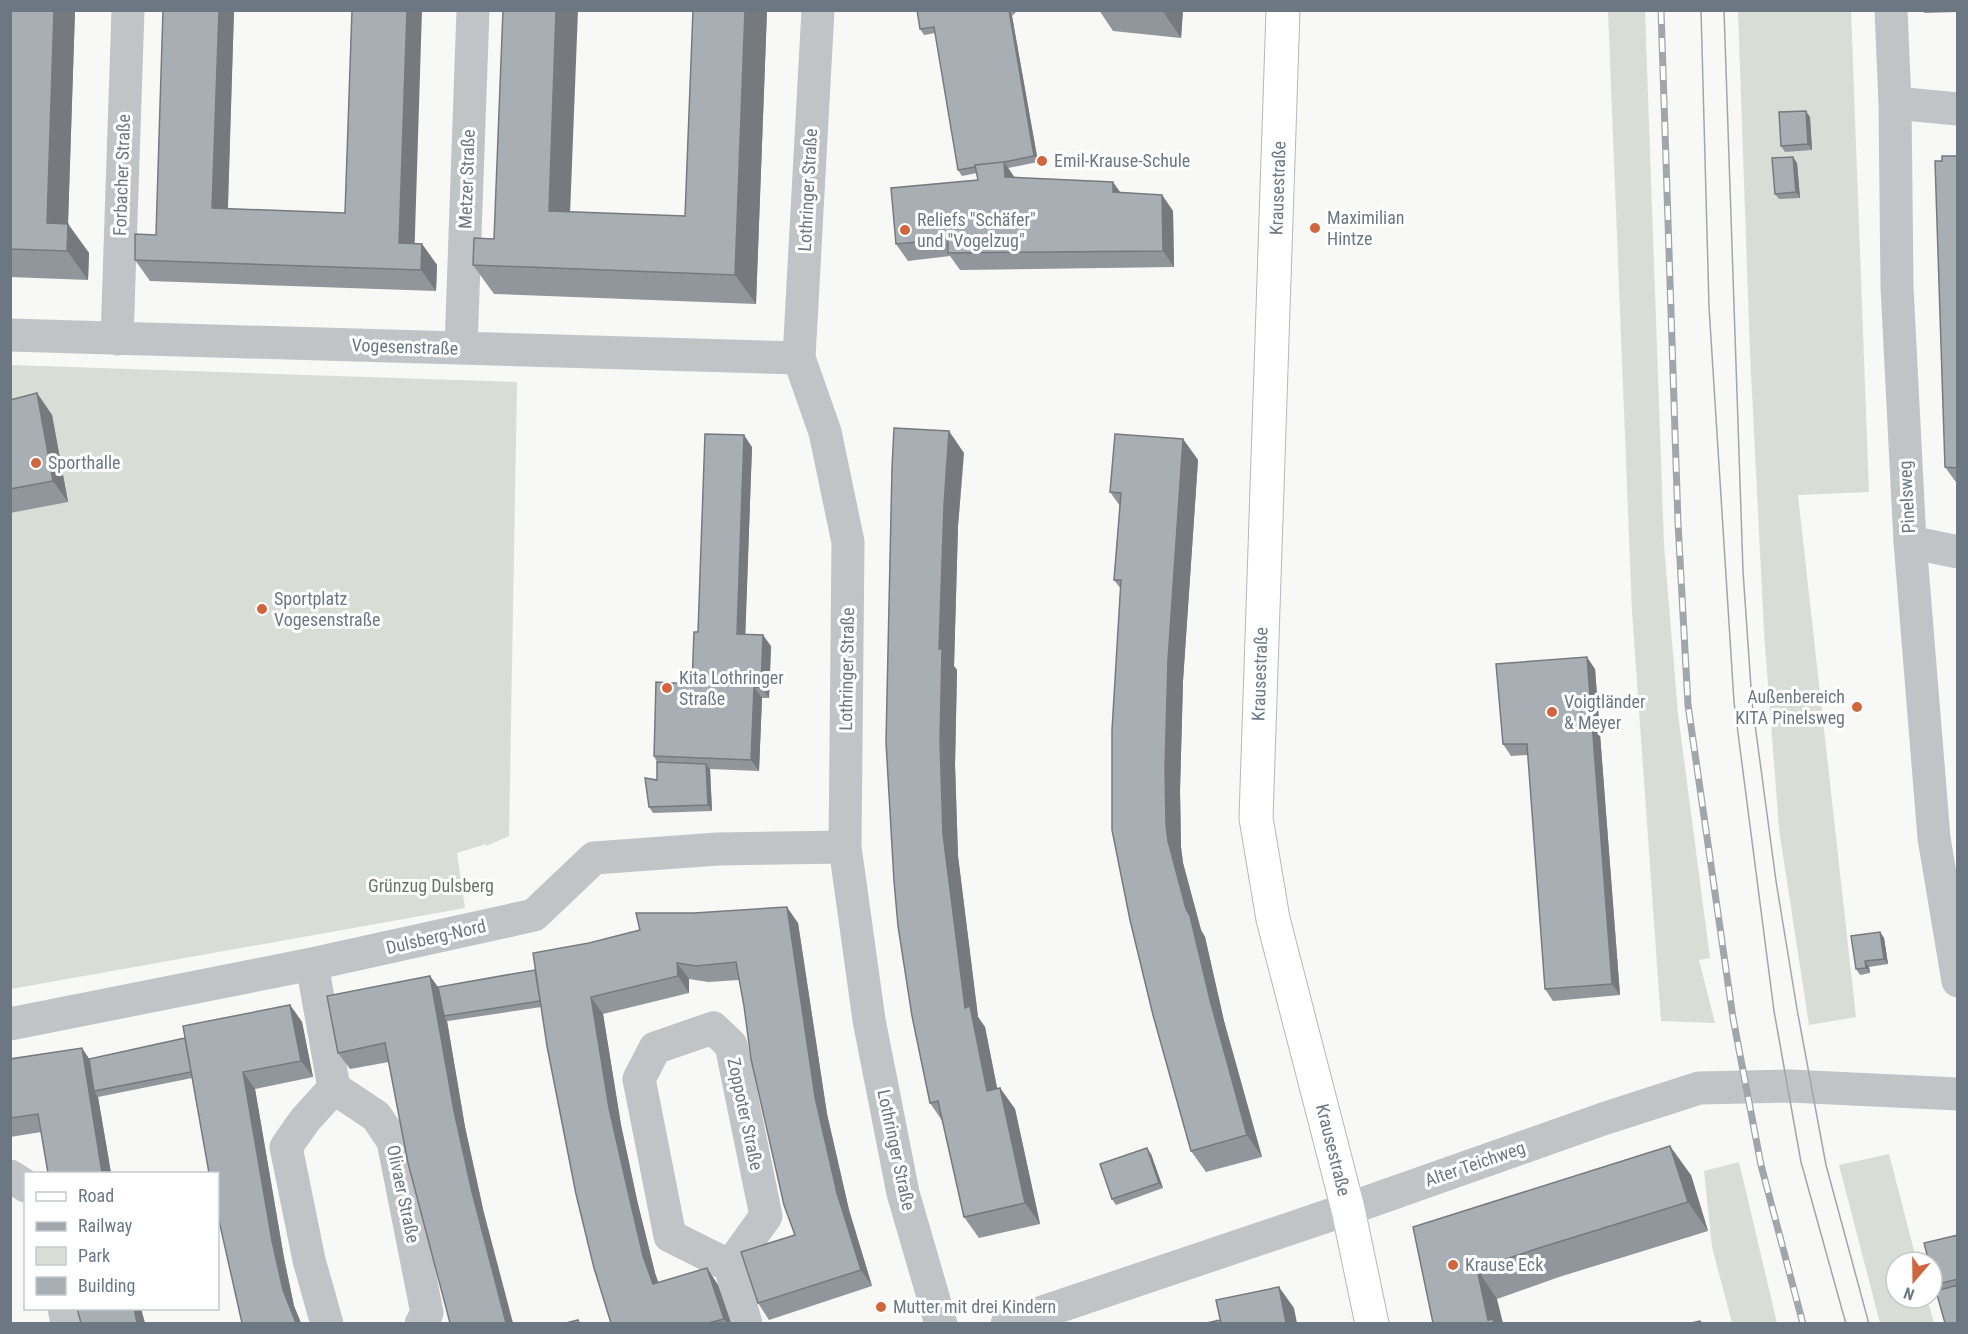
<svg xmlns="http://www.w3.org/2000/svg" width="1968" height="1334" viewBox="0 0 1968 1334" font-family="'Roboto Condensed',sans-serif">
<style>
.green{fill:#d8ddd6}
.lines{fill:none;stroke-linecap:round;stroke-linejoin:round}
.major-casing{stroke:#b4b8bb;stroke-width:35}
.minor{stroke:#c0c4c7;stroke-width:33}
.major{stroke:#fff;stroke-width:33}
.tram{stroke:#a0a6ab;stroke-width:1.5}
.rail-casing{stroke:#a0a6ab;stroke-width:7}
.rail{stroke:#fff;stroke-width:4.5;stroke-dasharray:14;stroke-linecap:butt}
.wall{fill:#90969b}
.shaded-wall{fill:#767a7e}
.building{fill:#a8afb4;stroke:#767a7e;stroke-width:1.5}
.poi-dot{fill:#d0653e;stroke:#fff;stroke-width:2}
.labels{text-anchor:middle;stroke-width:6;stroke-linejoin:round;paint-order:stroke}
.poi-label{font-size:18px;fill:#6b7883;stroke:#fff;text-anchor:start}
.street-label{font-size:18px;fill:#6b7883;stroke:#fff}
.park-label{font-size:18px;fill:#677665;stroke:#fff}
</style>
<rect width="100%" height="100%" fill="#f8f8f6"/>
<path class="green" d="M1608 11H1645L1664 545 1678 714 1710 958 1699 960 1715 1023 1661 1021 1632 611Z
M1738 11H1851L1869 492 1798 495 1856 1017 1809 1025 1779 829 1764 632 1750 353Z
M11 365 517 382 509 836 486 846V844L457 853 465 908 11 989Z
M1889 1154 1917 1262H1896V1298H1927L1934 1323H1880L1839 1165Z
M1739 1162 1777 1323H1732L1712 1247 1704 1171Z"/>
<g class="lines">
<defs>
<path id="major" d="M1283 10 1256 818 1273 919 1348 1209 1372 1324"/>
</defs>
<use href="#major" class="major-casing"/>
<path class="minor" d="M818 10 799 358 825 432 848 542 845 847 869 1020 903 1193 941 1324
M1891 10 1895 103 1897 287 1910 542 1934 838 1958 981
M1895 103 1958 109
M10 335 799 358
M117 339 128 10
M461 348 473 10
M1910 542 1958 552
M312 964 334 1088 376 1116 393 1141 427 1313 421 1324
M10 1024 312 964 534 915 594 858 718 849 845 847
M10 1176 26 1186
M730 1266 766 1216 731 1045 713 1028 655 1048 639 1079 670 1236 730 1266 746 1324
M64 1308 67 1324
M327 1324 309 1260 286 1147 305 1120 334 1088
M1007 1324 1348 1209 1603 1119 1699 1088 1790 1086 1958 1094"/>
<use href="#major" class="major"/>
<path class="tram" d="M1701 10 1709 307 1734 702 1774 1011 1801 1162 1846 1324
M1724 10 1743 571 1752 702 1776 881 1797 1009 1826 1165 1869 1324"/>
<defs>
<path id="rail" d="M1661 10 1678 523 1688 705 1733 1018 1761 1165 1803 1324"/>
</defs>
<use href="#rail" class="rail-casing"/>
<use href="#rail" class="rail"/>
</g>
<path class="wall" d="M10 10H75L68 224 89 253 88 280 10 277Z
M234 10 228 209 415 244H422L437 265 436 291 150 281 135 260 156 235Z
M693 10H767L756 304 494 294 473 265 570 212 685 216Z
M917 10H1018L1012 16 1038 162 1008 168 1014 177 1120 193 1162 195 1173 211 1174 267 960 270 950 256 908 261 896 244 978 180 977 173 962 176 958 170 935 33 924 35 920 29Z
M1099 10H1183L1181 38 1113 31Z
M1923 10H1958V12L1924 13Z
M1810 117 1812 150 1785 152 1781 146Z
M1958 156V485L1945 467 1942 161Z
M1793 157 1797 163 1800 198 1779 199 1775 194Z
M37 393 52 415 68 502 10 513V400Z
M1183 439 1198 460 1183 681 1180 791 1181 847 1183 863 1201 930 1205 937 1224 1021 1262 1157 1206 1172 1191 1151 1121 589 1114 580 1120 506 1110 492Z
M752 447 745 634 771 646 769 698H762L759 771 710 769 712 811 653 813 649 807 657 780V762L654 756 692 684 698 632Z
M964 453 958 526 954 666 957 670 955 765 958 856 978 1017 985 1027 997 1088H1000L1015 1109 1040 1224 979 1238 964 1217 943 1122 930 1103 912 1016Z
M1595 669 1620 995 1553 1001 1545 989 1528 755 1511 756 1503 744Z
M798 923 827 1114 849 1210 872 1286 769 1320 758 1303 795 1235 739 980 708 982 689 979V993L603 1014 621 1125 637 1200 655 1273 658 1283 707 1268 718 1285 731 1323H611L541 1007 448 1021H447L465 1127 483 1209 389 1062 350 1069 338 1053 430 976 438 987Z
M1880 932 1884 938 1888 964 1869 967 1870 973 1860 975 1856 969Z
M290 1005 302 1022 313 1077 255 1089 284 1258 294 1306 301 1323H242L192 1078 98 1097 111 1173H48L41 1132 10 1137V1059L82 1048 89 1059 185 1038Z
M1151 1154 1163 1188 1116 1205 1112 1199Z
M1691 1175 1708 1231 1559 1277 1497 1299 1413 1227Z
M1958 1235V1323L1934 1285Z"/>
<path class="shaded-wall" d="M54 10H75L68 224 89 253 88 280 47 223Z
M219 10H234L227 229 212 208Z
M407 10H422L414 265 399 243Z
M556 10H578L569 240 549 211Z
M745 10H767L756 304 735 275Z
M1009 10 1012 16 1038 162 1034 156Z
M1162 10H1183L1181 38Z
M1806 111 1810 117 1812 150 1808 144Z
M1793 157 1797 163 1800 198 1796 192Z
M1004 162 1015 178 1005 177Z
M1113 182 1125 199 1113 192Z
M1162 195 1173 211 1174 267 1163 251Z
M422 244 437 265 436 291 421 270Z
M37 393 52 415 68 502 53 481Z
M949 431 964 453 958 526 954 666 957 670 955 765 958 856 978 1017 985 1027 1002 1113 987 1091 965 1008 943 834 939 649 944 505Z
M744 435 752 447 745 645 737 634Z
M1183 439 1198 460 1183 681 1180 791 1181 847 1183 863 1201 930 1205 937 1224 1021 1262 1157 1247 1135 1210 1000 1168 841 1166 825 1165 769 1168 660Z
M763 635 771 646 769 698 761 687Z
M1587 657 1595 669 1620 995 1612 984Z
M754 687 762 698 759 771 751 760Z
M706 764 710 769 712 811 708 805Z
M787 907 798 923 827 1114 849 1210 872 1286 861 1270 837 1193 815 1097Z
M1880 932 1884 938 1888 964 1884 959Z
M1865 961 1869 967 1870 973 1866 968Z
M677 963 689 979V993L678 976Z
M430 976 442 993 444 1016 447 1021 465 1127 483 1209 513 1323H506L472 1192 454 1111Z
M591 997 603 1014 621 1125 637 1200 655 1273 665 1301 653 1284 643 1256 626 1183 609 1108Z
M290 1005 302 1022 313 1077 301 1061Z
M82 1048 93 1065 94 1091 98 1097 111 1173H102Z
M243 1072 255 1089 284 1258 294 1306 301 1323H296L283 1290 272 1241Z
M1000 1088 1015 1109 1040 1224 1025 1203Z
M1670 1146 1691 1175 1708 1231 1688 1202Z
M1147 1148 1151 1154 1163 1188 1159 1183Z
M707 1268 718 1285 731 1323H727L724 1319Z
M1477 1269 1497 1299 1503 1323H1490L1488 1320Z
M1279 1287 1294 1308 1297 1323H1286Z
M134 1308H141L145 1323H137Z"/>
<path class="building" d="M10 10H54L47 223 68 224 67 251 10 249Z
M163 10H219L212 208 345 213 352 10H407L399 243 422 244 421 270 135 260V234L156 235Z
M503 10H556L549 211 685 216 693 10H745L735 275 473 265 474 238 494 239Z
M917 10H1009L1034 156 1004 162 975 165V167L958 170 934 27 920 29Z
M1806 111 1808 144 1781 146 1779 112Z
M1942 156H1958V468L1945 467 1935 161H1942Z
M1793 157 1796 192 1775 194 1772 158Z
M1004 162 1005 177 1113 182V192L1162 195 1163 251 948 253V239L896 244 891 188 978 180 975 165Z
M37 393 53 481 10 489V400Z
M894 428 949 431 944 505 939 649H942L940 743 943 834 965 1008 970 1006 987 1091 1000 1088 1025 1203 964 1217 938 1101 930 1103 912 1016 898 926 894 881 886 742 892 468Z
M705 434 744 435 737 634 763 635 761 687H754L751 760 654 756 656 682 692 684 694 632H698Z
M1115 434 1183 439 1168 660 1165 769 1166 825 1168 841 1186 909 1190 916 1210 1000 1247 1135 1191 1151 1153 1015 1130 920 1112 830V730L1121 580H1114L1121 493 1110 492Z
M1587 657 1612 984 1545 989 1527 744H1503L1496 664Z
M657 762 706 764 708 805 649 807 645 778 657 780Z
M787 907 815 1097 837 1193 861 1270 758 1303 741 1252 795 1235 784 1205 751 1059 744 1006 736 962 696 966 677 963 678 976 591 997 609 1108 626 1183 643 1256 653 1284 707 1268 724 1319 708 1323H611L594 1268 576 1194 547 1046 533 953 589 943 640 930 636 913H694Z
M1880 932 1884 959 1865 961 1866 968 1856 969 1851 936Z
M535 970 540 1001 444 1016 438 987Z
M430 976 454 1111 472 1192 506 1323H450L408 1163 385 1043 338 1053 327 996Z
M290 1005 301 1061 243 1072 272 1241 283 1290 296 1323H242L218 1216V1173H209L183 1026Z
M185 1038 191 1072 94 1091 89 1059Z
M82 1048 102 1173H48L38 1114 10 1118V1059Z
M1670 1146 1688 1202 1539 1248 1477 1269 1488 1320 1493 1319 1494 1323H1433L1413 1227Z
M1147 1148 1159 1183 1112 1199 1100 1164Z
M1958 1235V1279L1934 1285 1932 1275V1262H1929L1924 1243Z
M1958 1285V1323H1945L1936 1291Z
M1279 1287 1286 1323H1221L1216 1300Z
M77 1308H134L137 1323H81Z
M578 1320 579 1323H566Z
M1220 1320 1221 1323H1207Z
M1700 1321 1701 1323H1691Z"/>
<g class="poi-dot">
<circle cx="1042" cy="161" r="6"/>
<circle cx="1315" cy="228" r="6"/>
<circle cx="905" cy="230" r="6"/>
<circle cx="36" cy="463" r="6"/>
<circle cx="262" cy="609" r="6"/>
<circle cx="667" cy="688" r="6"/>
<circle cx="1857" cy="707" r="6"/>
<circle cx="1552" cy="712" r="6"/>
<circle cx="1453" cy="1265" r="6"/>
<circle cx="881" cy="1307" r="6"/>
</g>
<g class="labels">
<g class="poi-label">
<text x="1054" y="167">Emil-Krause-Schule</text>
<text x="1327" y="224">Maximilian<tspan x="1327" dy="21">Hintze</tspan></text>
<text x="917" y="226">Reliefs "Schäfer"<tspan x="917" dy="21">und "Vogelzug"</tspan></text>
<text x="48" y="469">Sporthalle</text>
<text x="274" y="605">Sportplatz<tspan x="274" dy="21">Vogesenstraße</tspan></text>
<text x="679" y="684">Kita Lothringer<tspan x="679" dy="21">Straße</tspan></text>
<text x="1845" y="703" text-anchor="end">Außenbereich<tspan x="1845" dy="21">KITA Pinelsweg</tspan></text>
<text x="1564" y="708">Voigtländer<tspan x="1564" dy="21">&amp; Meyer</tspan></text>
<text x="1465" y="1271">Krause Eck</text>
<text x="893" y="1313">Mutter mit drei Kindern</text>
</g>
<g class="street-label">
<text transform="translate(122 175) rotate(-88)" y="6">Forbacher Straße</text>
<text transform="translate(467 179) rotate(-88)" y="6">Metzer Straße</text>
<text transform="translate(1278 188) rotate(-88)" y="6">Krausestraße</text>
<text transform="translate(808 190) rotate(-87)" y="6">Lothringer Straße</text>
<text transform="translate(405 347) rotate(2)" y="6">Vogesenstraße</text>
<text transform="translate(1907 497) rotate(-93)" y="6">Pinelsweg</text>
<text transform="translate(847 669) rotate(-89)" y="6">Lothringer Straße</text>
<text transform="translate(1260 674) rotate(-88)" y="6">Krausestraße</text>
<text transform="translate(436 937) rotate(-13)" y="6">Dulsberg-Nord</text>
<text transform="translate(745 1114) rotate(78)" y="6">Zoppoter Straße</text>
<text transform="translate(896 1150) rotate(78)" y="6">Lothringer Straße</text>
<text transform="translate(1333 1150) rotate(76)" y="6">Krausestraße</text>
<text transform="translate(1475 1164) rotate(-19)" y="6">Alter Teichweg</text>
<text transform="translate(403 1194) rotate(78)" y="6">Olivaer Straße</text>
</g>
<g class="park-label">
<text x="431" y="892">Grünzug Dulsberg</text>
</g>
</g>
<rect width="1968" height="1334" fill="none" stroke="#6b7883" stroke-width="24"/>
<rect x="24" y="1172" width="195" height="138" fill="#ffffff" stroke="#c4c9cd" stroke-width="1.5"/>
<rect x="36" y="1192" width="30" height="9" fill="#ffffff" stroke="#c4c9cd" stroke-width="1.5"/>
<text x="78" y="1202" font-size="18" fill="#6b7883">Road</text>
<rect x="36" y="1222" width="30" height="9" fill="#a0a6ab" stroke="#c4c9cd" stroke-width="1.5"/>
<text x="78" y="1232" font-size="18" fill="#6b7883">Railway</text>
<rect x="36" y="1247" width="30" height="18" fill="#d8ddd6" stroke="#c4c9cd" stroke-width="1.5"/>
<text x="78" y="1262" font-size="18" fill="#6b7883">Park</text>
<rect x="36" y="1277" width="30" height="18" fill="#a8afb4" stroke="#c4c9cd" stroke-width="1.5"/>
<text x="78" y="1292" font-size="18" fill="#6b7883">Building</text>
<g transform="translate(1914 1280) rotate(200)"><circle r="28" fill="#ffffff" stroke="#c4c9cd" stroke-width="1.5"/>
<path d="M0-4.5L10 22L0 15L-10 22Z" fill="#d0653e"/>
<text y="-9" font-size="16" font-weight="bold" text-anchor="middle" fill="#6b7883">N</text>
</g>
</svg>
